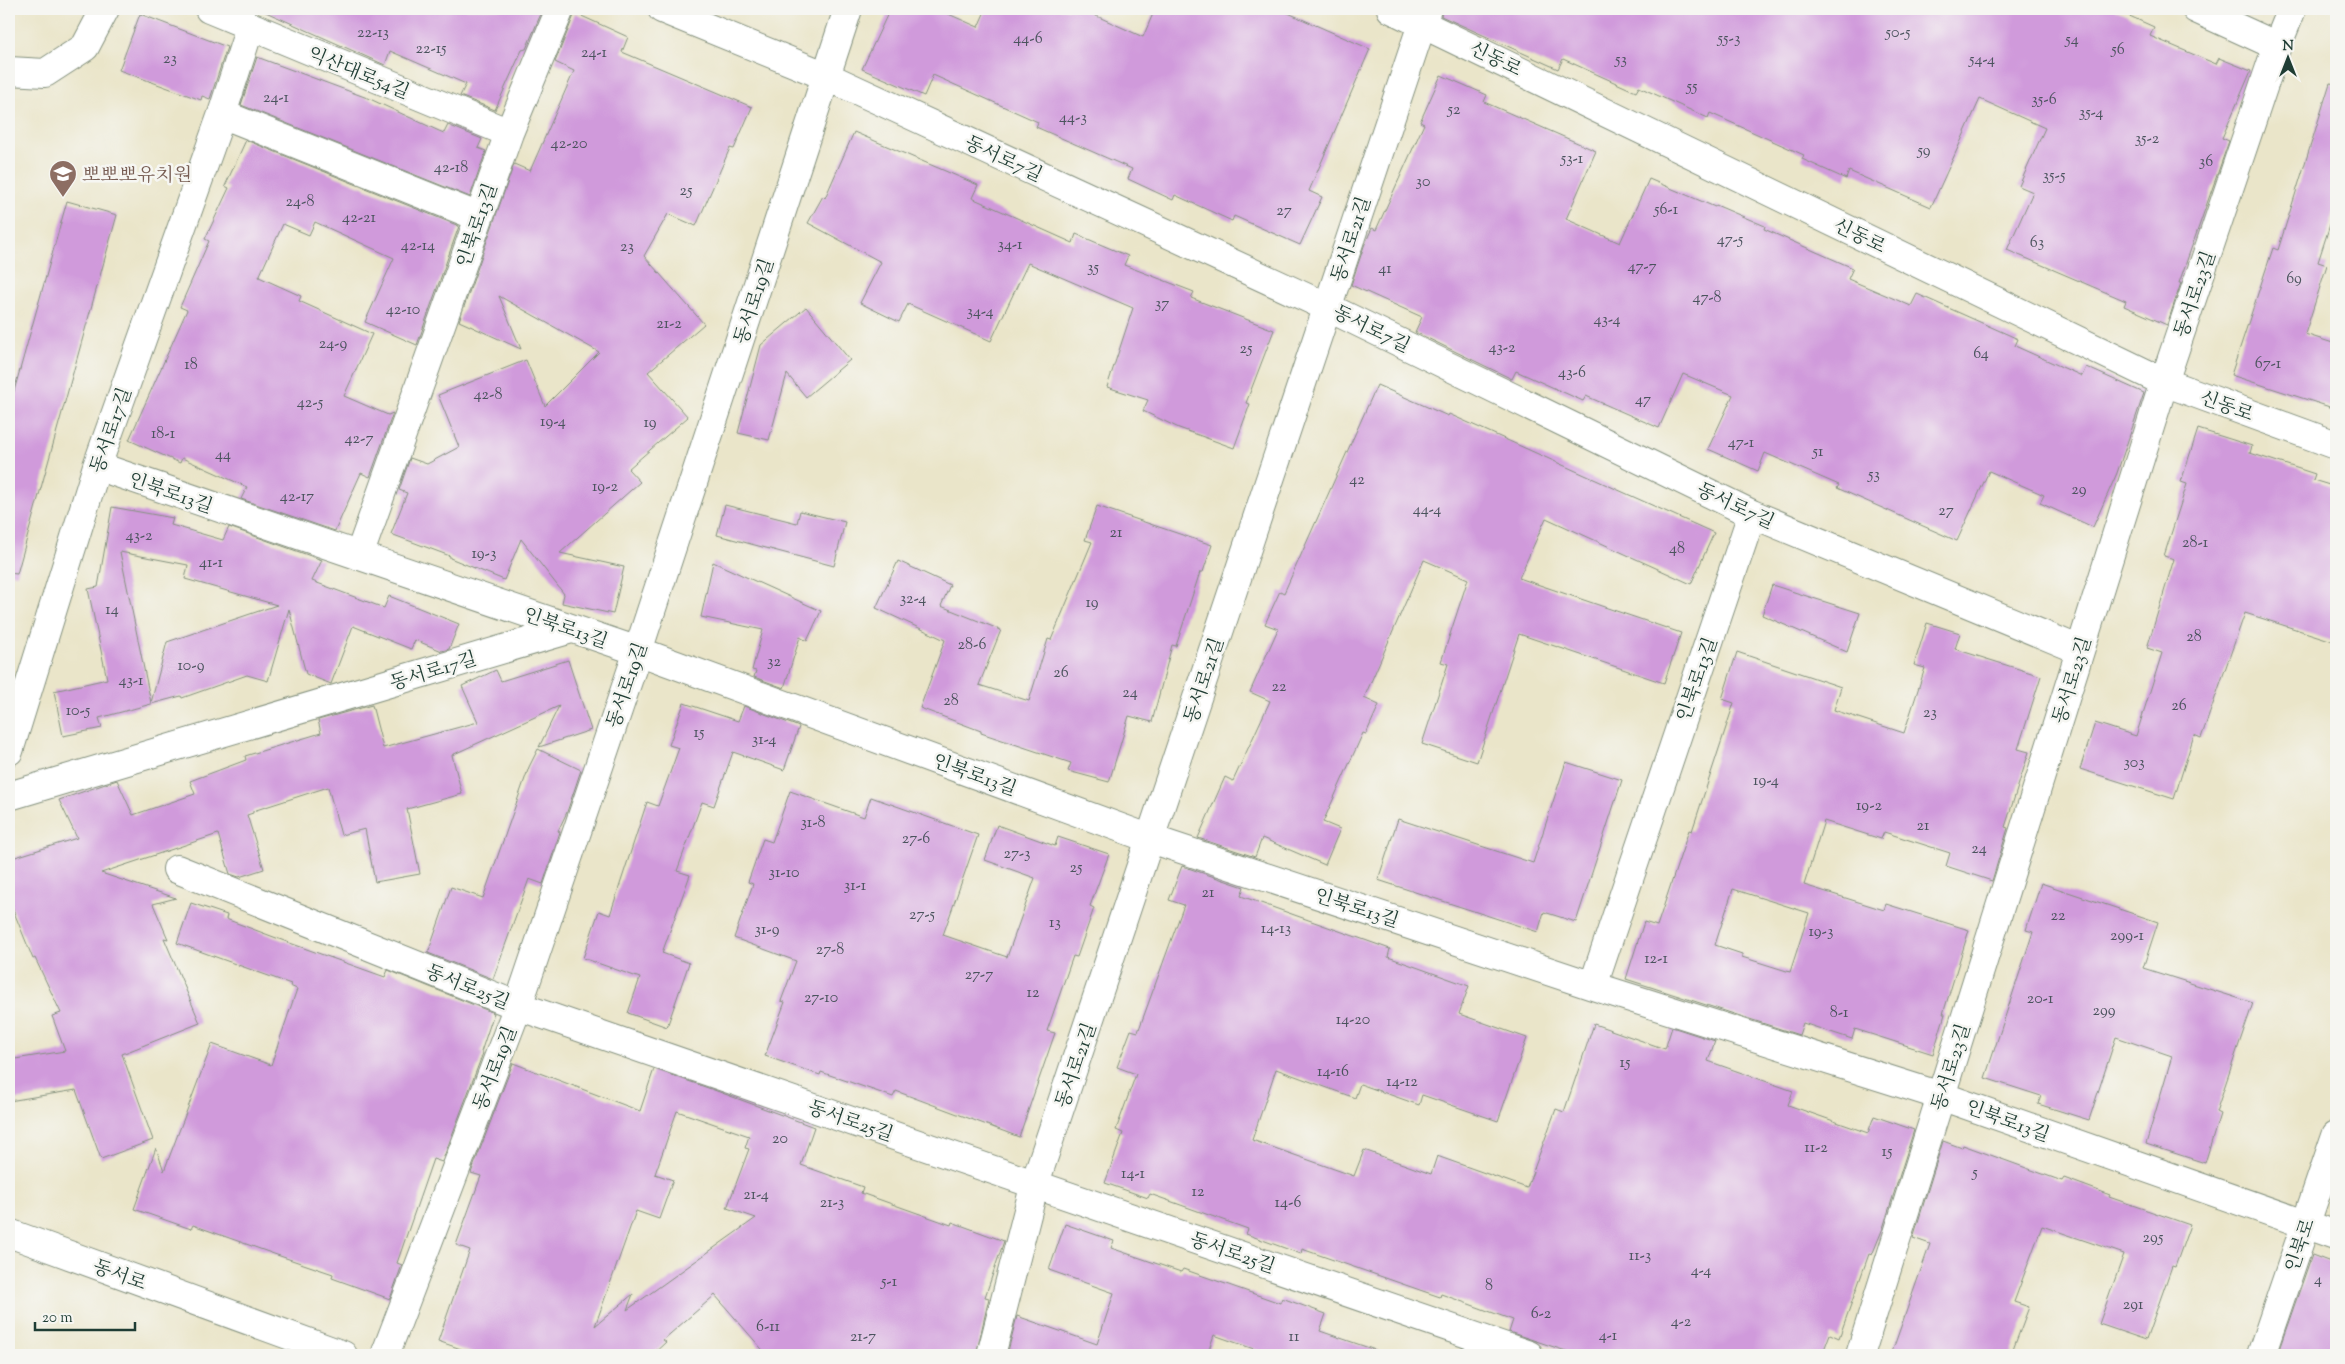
<svg xmlns="http://www.w3.org/2000/svg" width="2345" height="1364" viewBox="0 0 2345 1364" font-family="'Sorts Mill Goudy','Noto Serif KR',serif">
<style>
.building{fill:#d09adb;fill-rule:evenodd}
.lines{fill:none;stroke-linecap:round;stroke-linejoin:round}
.minor-casing{stroke:#84917e;stroke-width:30}
.tertiary-casing{stroke:#84917e;stroke-width:30}
.minor{stroke:#fff;stroke-width:28}
.tertiary{stroke:#fff;stroke-width:28}
.labels{text-anchor:middle;stroke-width:5;stroke-linejoin:round;paint-order:stroke}
.number-label{font-size:16px;fill:#4b545e}
.street-label{font-size:19px;fill:#1f3d34;stroke:#f6f6f2}
.education-label{font-size:19px;fill:#785e54;stroke:#f6f6f2;text-anchor:start}
</style>
<rect width="100%" height="100%" fill="#f6f6f2"/>
<filter id="ink" filterUnits="userSpaceOnUse"><feTurbulence type="fractalNoise" baseFrequency=".02" numOctaves="2"/><feDisplacementMap in="SourceGraphic" scale="10" xChannelSelector="R" yChannelSelector="G"/><feConvolveMatrix kernelMatrix="1 2 1 2 8 2 1 2 1" color-interpolation-filters="sRGB"/></filter>
<filter id="wash" filterUnits="userSpaceOnUse"><feTurbulence type="fractalNoise" baseFrequency=".0096" numOctaves="4" result="noise"/><feDisplacementMap in="SourceGraphic" scale="20" xChannelSelector="R" yChannelSelector="G"/><feGaussianBlur stdDeviation="1.12" result="paint"/><feColorMatrix in="noise" values="0 0 0 0 0 0 0 0 0 0 0 0 0 0 0 0 0 1.4 0 .05"/><feComposite in="paint" operator="in"/></filter>
<g filter="url(#wash)">
<rect width="100%" height="100%" fill="#eae5c9"/>
<g id="blocks">
<path class="building" d="M259 9H543L526 49 522 50 495 110 460 96 466 84 390 51 385 65Z
M890 9H937L978 27 986 9H1081L1143 37 1155 9H1279L1370 49 1309 191 1322 197 1300 245 1234 216 1232 221 1175 195 1173 200 1128 179 1132 169 1036 127 1038 122 933 75 924 96 862 69Z
M1442 9H2114L2154 27 2150 36 2216 64 2219 58 2251 71 2222 138 2229 141 2179 283H2181L2167 325 2124 306 2126 301 2007 250 2033 192 2019 186 2045 128 1980 99 1931 207 1849 171 1846 179 1802 159 1804 155 1710 113 1708 118 1639 87 1636 92 1563 59 1558 69 1441 16Z
M575 13 628 37 622 52 752 107 734 149 730 148 696 226 668 214 644 256 704 324 648 372 688 417 628 469 640 482 560 553 624 567 613 614 562 603 564 594 521 539 504 580 450 558V556L391 534 407 493 399 490 410 458 427 464 459 447 438 395 526 360 545 406 599 352 499 296 521 349 459 321 514 164 530 171 574 71 555 62Z
M140 14 227 47 210 99 202 96 201 100 119 70Z
M257 57 370 99 439 131 444 133 448 125 482 139 478 148 486 151 470 197 241 105Z
M1441 75 1487 95 1484 102 1596 151 1566 219 1620 243 1649 179 1715 207 1716 205 1765 226 1764 229 1853 268 1848 279 1911 306 1917 294 2018 339 2015 346 2082 376 2086 367 2144 393 2117 473 2093 527 2040 503 2044 495 1989 471 1957 541 1837 488 1839 485 1765 453 1758 471 1708 449 1733 395 1683 374 1659 428 1586 396 1583 401 1516 371 1512 379 1415 332 1422 317 1351 285 1364 246 1372 228 1376 230 1424 124 1420 122Z
M2330 83 2336 84V206L2318 262 2327 265 2305 334 2336 344V409L2231 375 2273 248 2278 250Z
M854 132 978 185 972 198 1073 243 1076 234 1128 256 1124 265 1194 292 1191 298 1274 330 1246 403 1250 404 1234 448 1179 428 1143 411 1148 400 1107 387 1133 308 1028 263 991 341 908 304 899 322 860 303 881 262 808 223 823 196 825 198Z
M246 140 459 226 417 345 365 322 394 258 315 222 309 235 283 224 259 277 301 296 299 301 372 334 344 396 388 415 393 413 370 477 361 473 335 531 241 499 247 487 182 458 180 463 129 440 187 310 180 307 209 241 205 239 229 188 225 186Z
M67 201 117 215 17 574 9 573V409Z
M806 307 850 360 806 397 787 374 769 440 738 433 761 345Z
M1377 385 1448 416 1449 414 1714 533 1691 584 1546 518 1519 578 1681 633 1664 683 1519 634 1477 762 1422 744 1448 664 1441 662 1468 579 1424 560 1364 698 1379 705 1366 734 1363 733 1323 822 1340 829 1325 865 1262 838 1255 857 1198 838 1225 777 1233 781 1270 701 1250 692 1278 629 1265 624 1280 591 1284 593Z
M2198 429 2252 446 2250 453 2315 474 2313 480 2336 487V642L2245 613 2201 738 2194 735 2174 799 2080 769 2095 723 2136 736 2162 653 2147 648 2174 559 2164 556 2187 484 2181 482Z
M725 505 797 523 800 511 845 522 834 566 717 535Z
M1097 506 1212 545 1203 572H1200L1176 646 1172 645 1152 722 1129 716 1109 782 1068 771 1071 763 981 733V731L920 708 945 640 876 608 898 561 950 585 941 606 1001 630 979 685 1029 701 1048 639 1051 640 1092 542 1085 540Z
M112 507 173 518 171 525 223 540 229 527 322 560 312 581 384 608 389 596 459 624 449 649 442 651 415 640 411 649 353 626 331 684 306 674 289 609 268 681 247 675 182 698 181 696 99 718 102 728 63 736 54 691 107 679 88 589 98 587ZM120 552 188 565 185 579 277 605 167 642 151 703Z
M713 562 821 611 807 641 800 637 784 688 754 677 756 671 752 670 763 630 701 617Z
M1772 585 1860 613 1847 652 1762 615Z
M1927 623 1960 633 1955 649 2041 676 2018 749 2029 752 2005 827 2008 828 1992 881 1946 866 1950 853 1884 832 1881 839 1824 821 1804 885 1884 910 1886 904 1969 930 1943 1014H1945L1933 1054 1855 1029 1852 1039 1803 1023 1799 1035 1626 979 1644 922 1657 926 1689 830 1692 831 1734 703 1722 699 1737 652 1841 687 1834 710 1904 733 1925 668 1914 665ZM1733 889 1809 913 1790 972 1742 957V954L1715 945Z
M568 660 591 730 539 747 559 706 452 755 462 794 407 809 420 874 375 882 365 829 341 835 328 787 253 811V813L247 815 264 869 239 877 230 874 218 834 101 873 176 898 153 904 168 939 164 938 200 1023 122 1054 153 1140 101 1159 76 1090 9 1101V1060L65 1051 52 1016 61 1013 35 958 33 959 9 900V859L77 838 59 800 117 780 133 815 195 794 190 781 246 760 245 756 321 733 318 720 372 705 383 748 478 722 462 686 496 670 501 681Z
M684 703 738 721 744 706 799 727 784 770 733 752 714 806 702 802 677 871 690 875 662 953 689 963 667 1027 628 1013 640 978 583 958 599 911 610 915 647 802 658 806 679 748 669 745Z
M538 749 581 770 567 812 558 831 560 832 543 884 529 879 493 979 428 953 451 887 483 898 529 767Z
M1566 762 1622 780 1576 922 1544 912 1538 932 1378 880 1398 819 1533 863Z
M790 791 864 817 871 797 978 835 943 935 1007 957 1035 878 985 860 997 825 1055 846 1058 837 1109 854 1090 906 1094 908 1077 957 1073 956 1047 1031 1055 1033 1019 1137 896 1091 893 1097 821 1072 820 1075 765 1056 785 1002 781 1001 796 961 734 938 753 884 748 882 763 839 772 842Z
M1182 866 1244 887 1241 896 1390 949 1388 957 1469 986 1459 1014 1527 1038 1498 1121 1422 1095 1419 1105 1360 1084 1355 1098 1276 1069 1252 1140 1354 1176 1364 1150 1431 1174 1437 1156 1527 1188 1556 1109 1564 1112 1594 1024 1665 1049 1672 1027 1715 1041 1708 1061 1793 1091 1788 1105 1868 1133 1874 1116 1914 1130 1883 1228 1872 1255 1869 1254 1839 1338 1830 1334 1822 1355H1578L1509 1332 1513 1320 1441 1294 1440 1297 1302 1249 1301 1254 1246 1234 1248 1229 1150 1194 1148 1198 1105 1183 1123 1133 1116 1130 1136 1074 1117 1067 1131 1030 1138 1032 1184 905 1169 900Z
M2041 883 2158 922 2143 968 2253 1003 2216 1112 2220 1114 2205 1163 2146 1144 2172 1056 2116 1037 2089 1120 2038 1104 2041 1096 1985 1078 2033 932 2026 930Z
M191 903 227 915 226 919 287 942 385 977 388 970 494 1013 481 1052 483 1053 442 1162 433 1159 397 1263 402 1265 390 1299 332 1278 333 1274 274 1254 193 1225 191 1229 134 1209 156 1148 164 1171 212 1044 271 1065 297 989 290 986 291 984 177 943Z
M513 1063 640 1111 654 1069 714 1090 814 1127 801 1165 863 1187 861 1193 951 1225 952 1222 1004 1241 985 1297 989 1298 976 1355H767L715 1295 663 1340 666 1342 652 1355H478L438 1341 470 1250 456 1245 481 1176 471 1173ZM677 1111 749 1136 745 1148 749 1149 727 1208 756 1218 627 1310 633 1294 595 1326 636 1211 659 1219 673 1180 655 1174Z
M1943 1141 1962 1148 1963 1145 2062 1181 2064 1178 2110 1195 2109 1197 2190 1225 2175 1267 2172 1266 2146 1340 2099 1324 2124 1254 2042 1226 2014 1302 2029 1307 2011 1355H1891L1930 1244 1913 1238Z
M1065 1224 1114 1241 1111 1248 1181 1272 1183 1269 1280 1303 1282 1298 1326 1314 1320 1331 1378 1351V1355H1271L1214 1335 1207 1355H1007L1017 1316 1097 1344 1114 1293 1049 1270Z
M2312 1255 2336 1264V1355H2277Z"/>
</g>
</g>
<g filter="url(#ink)">
<use href="#blocks" fill-opacity="0" stroke="#84917e" stroke-width="1"/>
<g class="lines">
<defs>
<path id="minor" d="M209 9 509 133
M662 9 826 76 1327 307 1752 514 2080 650
M1391 9 2164 382 2336 445
M2196 9 2277 46
M9 71 45 73 85 47 105 9
M222 114 479 217
M97 466 638 651 1151 839 1593 986 1941 1096 2336 1235
M359 556 509 133 560 9
M9 751 97 466 222 114 250 27
M9 796 571 629
M177 869 518 1006 1529 1355
M1593 986 1752 514
M385 1355 518 1006 638 651 848 9
M991 1355 1035 1183 1427 9
M1860 1355 2164 382 2277 46 2292 9"/>
<path id="tertiary" d="M9 1233 343 1355
M2261 1355 2336 1135"/>
</defs>
<use href="#minor" class="minor-casing"/>
<use href="#tertiary" class="tertiary-casing"/>
<use href="#minor" class="minor"/>
<use href="#tertiary" class="tertiary"/>
</g>
</g>
<defs>
<symbol id="school-pin" viewBox="-11 -11 22 30"><path d="M0 17L-7.5 6A9.5 9.5 0 1 1 7.5 6Z" fill="#8d6e63" stroke="#f6f6f2"/><path d="M0-5L7-2L0 1L-7-2ZM-4 1L0 2.5L4 1V4Q0 6-4 4Z" fill="#fff"/></symbol>
</defs>
<g fill-rule="evenodd">
<use href="#school-pin" x="47" y="158" width="32" height="43"/>
</g>
<g class="labels">
<g class="number-label">
<text x="373" y="37">22-13</text>
<text x="1898" y="37">50-5</text>
<text x="1028" y="43">44-6</text>
<text x="1729" y="43">55-3</text>
<text x="2072" y="44">54</text>
<text x="431" y="53">22-15</text>
<text x="2118" y="54">56</text>
<text x="594" y="57">24-1</text>
<text x="170" y="63">23</text>
<text x="1621" y="64">53</text>
<text x="1982" y="64">54-4</text>
<text x="1692" y="91">55</text>
<text x="276" y="102">24-1</text>
<text x="2044" y="104">35-6</text>
<text x="1454" y="114">52</text>
<text x="2091" y="117">35-4</text>
<text x="1073" y="122">44-3</text>
<text x="2147" y="143">35-2</text>
<text x="569" y="148">42-20</text>
<text x="1924" y="155">59</text>
<text x="1572" y="163">53-1</text>
<text x="2206" y="166">36</text>
<text x="451" y="172">42-18</text>
<text x="2054" y="180">35-5</text>
<text x="1423" y="186">30</text>
<text x="686" y="195">25</text>
<text x="300" y="206">24-8</text>
<text x="1666" y="214">56-1</text>
<text x="1284" y="215">27</text>
<text x="359" y="222">42-21</text>
<text x="1730" y="244">47-5</text>
<text x="2037" y="247">63</text>
<text x="1010" y="249">34-1</text>
<text x="418" y="250">42-14</text>
<text x="627" y="251">23</text>
<text x="1642" y="271">47-7</text>
<text x="1093" y="272">35</text>
<text x="1385" y="273">41</text>
<text x="2294" y="283">69</text>
<text x="1707" y="302">47-8</text>
<text x="1162" y="308">37</text>
<text x="403" y="314">42-10</text>
<text x="980" y="316">34-4</text>
<text x="1607" y="324">43-4</text>
<text x="669" y="328">21-2</text>
<text x="333" y="348">24-9</text>
<text x="1502" y="352">43-2</text>
<text x="1246" y="353">25</text>
<text x="1981" y="358">64</text>
<text x="2268" y="368">67-1</text>
<text x="191" y="369">18</text>
<text x="1572" y="377">43-6</text>
<text x="488" y="399">42-8</text>
<text x="1643" y="404">47</text>
<text x="310" y="407">42-5</text>
<text x="553" y="426">19-4</text>
<text x="650" y="427">19</text>
<text x="163" y="438">18-1</text>
<text x="359" y="443">42-7</text>
<text x="1741" y="447">47-1</text>
<text x="1818" y="456">51</text>
<text x="223" y="459">44</text>
<text x="1874" y="479">53</text>
<text x="1357" y="484">42</text>
<text x="605" y="491">19-2</text>
<text x="2079" y="494">29</text>
<text x="297" y="501">42-17</text>
<text x="1427" y="514">44-4</text>
<text x="1946" y="515">27</text>
<text x="1116" y="537">21</text>
<text x="139" y="540">43-2</text>
<text x="2195" y="547">28-1</text>
<text x="1677" y="553">48</text>
<text x="484" y="558">19-3</text>
<text x="211" y="567">41-1</text>
<text x="913" y="603">32-4</text>
<text x="1092" y="607">19</text>
<text x="112" y="614">14</text>
<text x="2194" y="641">28</text>
<text x="972" y="649">28-6</text>
<text x="774" y="666">32</text>
<text x="191" y="670">10-9</text>
<text x="1061" y="677">26</text>
<text x="131" y="685">43-1</text>
<text x="1279" y="691">22</text>
<text x="1130" y="697">24</text>
<text x="951" y="705">28</text>
<text x="2179" y="710">26</text>
<text x="78" y="715">10-5</text>
<text x="1930" y="717">23</text>
<text x="699" y="737">15</text>
<text x="764" y="744">31-4</text>
<text x="2134" y="767">303</text>
<text x="1766" y="785">19-4</text>
<text x="1869" y="810">19-2</text>
<text x="813" y="827">31-8</text>
<text x="1923" y="830">21</text>
<text x="916" y="843">27-6</text>
<text x="1979" y="853">24</text>
<text x="1017" y="858">27-3</text>
<text x="1076" y="872">25</text>
<text x="784" y="877">31-10</text>
<text x="855" y="890">31-1</text>
<text x="1208" y="897">21</text>
<text x="922" y="919">27-5</text>
<text x="2058" y="920">22</text>
<text x="1055" y="927">13</text>
<text x="1276" y="933">14-13</text>
<text x="767" y="934">31-9</text>
<text x="1821" y="936">19-3</text>
<text x="2127" y="940">299-1</text>
<text x="830" y="954">27-8</text>
<text x="1656" y="963">12-1</text>
<text x="979" y="979">27-7</text>
<text x="1033" y="997">12</text>
<text x="821" y="1002">27-10</text>
<text x="2040" y="1003">20-1</text>
<text x="2104" y="1015">299</text>
<text x="1839" y="1017">8-1</text>
<text x="1353" y="1024">14-20</text>
<text x="1625" y="1067">15</text>
<text x="1333" y="1076">14-16</text>
<text x="1402" y="1086">14-12</text>
<text x="780" y="1143">20</text>
<text x="1816" y="1152">11-2</text>
<text x="1887" y="1156">15</text>
<text x="1975" y="1177">5</text>
<text x="1133" y="1178">14-1</text>
<text x="1198" y="1196">12</text>
<text x="756" y="1199">21-4</text>
<text x="832" y="1207">21-3</text>
<text x="1288" y="1207">14-6</text>
<text x="2153" y="1242">295</text>
<text x="1640" y="1260">11-3</text>
<text x="1701" y="1275">4-4</text>
<text x="2318" y="1284">4</text>
<text x="889" y="1286">5-1</text>
<text x="1489" y="1290">8</text>
<text x="2133" y="1309">291</text>
<text x="1541" y="1318">6-2</text>
<text x="1681" y="1326">4-2</text>
<text x="768" y="1331">6-11</text>
<text x="1608" y="1340">4-1</text>
<text x="863" y="1341">21-7</text>
<text x="1294" y="1341">11</text>
</g>
<g class="street-label">
<text transform="translate(1496 58) rotate(26)" y="7">신동로</text>
<text transform="translate(359 72) rotate(22)" y="7">익산대로54길</text>
<text transform="translate(1004 158) rotate(25)" y="7">동서로7길</text>
<text transform="translate(476 225) rotate(-71)" y="7">인북로13길</text>
<text transform="translate(1860 235) rotate(26)" y="7">신동로</text>
<text transform="translate(1350 239) rotate(-72)" y="7">동서로21길</text>
<text transform="translate(2194 294) rotate(-71)" y="7">동서로23길</text>
<text transform="translate(753 301) rotate(-72)" y="7">동서로19길</text>
<text transform="translate(1372 328) rotate(26)" y="7">동서로7길</text>
<text transform="translate(2227 405) rotate(20)" y="7">신동로</text>
<text transform="translate(110 430) rotate(-71)" y="7">동서로17길</text>
<text transform="translate(171 492) rotate(19)" y="7">인북로13길</text>
<text transform="translate(1736 505) rotate(25)" y="7">동서로7길</text>
<text transform="translate(566 627) rotate(19)" y="7">인북로13길</text>
<text transform="translate(433 670) rotate(-17)" y="7">동서로17길</text>
<text transform="translate(1696 679) rotate(-71)" y="7">인북로13길</text>
<text transform="translate(1203 680) rotate(-72)" y="7">동서로21길</text>
<text transform="translate(2071 680) rotate(-73)" y="7">동서로23길</text>
<text transform="translate(626 685) rotate(-71)" y="7">동서로19길</text>
<text transform="translate(975 774) rotate(20)" y="7">인북로13길</text>
<text transform="translate(1357 907) rotate(18)" y="7">인북로13길</text>
<text transform="translate(468 986) rotate(22)" y="7">동서로25길</text>
<text transform="translate(1075 1065) rotate(-71)" y="7">동서로21길</text>
<text transform="translate(1950 1067) rotate(-73)" y="7">동서로23길</text>
<text transform="translate(494 1068) rotate(-69)" y="7">동서로19길</text>
<text transform="translate(851 1120) rotate(19)" y="7">동서로25길</text>
<text transform="translate(2008 1120) rotate(20)" y="7">인북로13길</text>
<text transform="translate(2299 1245) rotate(-71)" y="7">인북로</text>
<text transform="translate(1233 1252) rotate(19)" y="7">동서로25길</text>
<text transform="translate(120 1274) rotate(20)" y="7">동서로</text>
</g>
<g class="education-label">
<text x="82" y="181">뽀뽀뽀유치원</text>
</g>
</g>
<rect width="2345" height="1364" fill="none" stroke="#f6f6f2" stroke-width="30"/>
<g transform="translate(2288 58)" stroke="#f6f6f2" stroke-width="4" paint-order="stroke">
<path d="M0-4L9 19L0 12L-9 19Z" fill="#1f3d34"/>
<text y="-8" font-size="14" font-weight="bold" text-anchor="middle" fill="#1f3d34">N</text>
</g>
<path d="M35 1322v8h100v-8" fill="none" stroke="#1f3d34" stroke-width="2.5"/>
<text x="42" y="1322" font-size="15" fill="#1f3d34" stroke="#f6f6f2" stroke-width="4" paint-order="stroke">20 m</text>
</svg>
